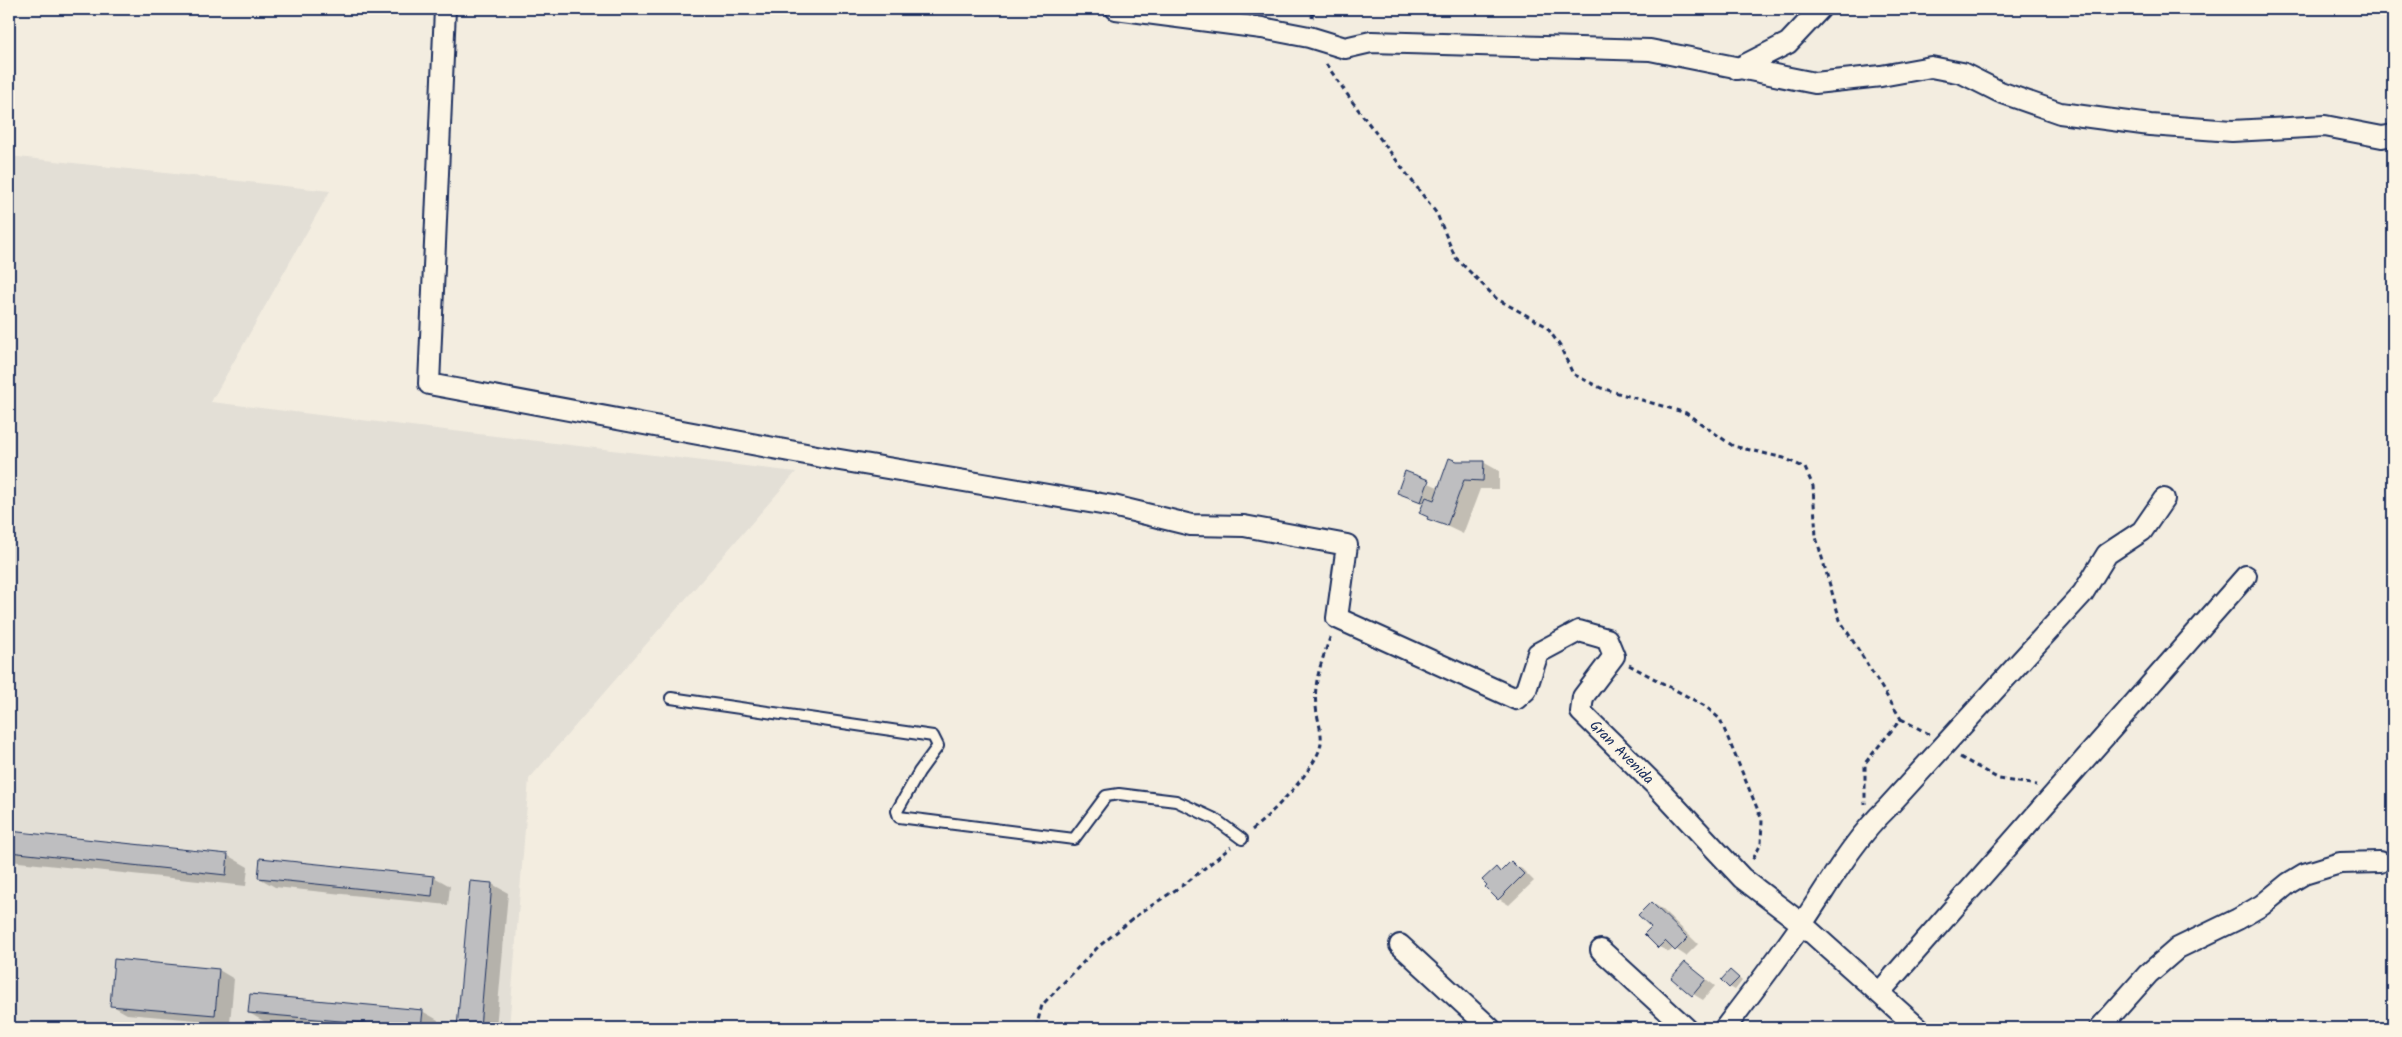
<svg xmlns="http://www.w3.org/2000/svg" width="2402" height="1037" viewBox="0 0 2402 1037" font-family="Kalam,sans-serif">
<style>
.built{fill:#e3dfd6}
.shadow{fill:#0003}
.building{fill:#bebec0;stroke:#1b2f5e}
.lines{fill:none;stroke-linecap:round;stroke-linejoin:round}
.lane-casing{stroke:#1b2f5e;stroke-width:14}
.street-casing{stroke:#1b2f5e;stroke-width:24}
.path{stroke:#1b2f5e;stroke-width:3;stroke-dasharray:5 4;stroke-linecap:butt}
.lane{stroke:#fcf5e5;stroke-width:10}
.street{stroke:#fcf5e5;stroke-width:20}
.labels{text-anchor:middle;stroke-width:4;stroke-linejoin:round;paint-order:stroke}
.street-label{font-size:15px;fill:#1b2f5e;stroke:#fcf5e5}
</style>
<rect width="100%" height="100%" fill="#f3ede0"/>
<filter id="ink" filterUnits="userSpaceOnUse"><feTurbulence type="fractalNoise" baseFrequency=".02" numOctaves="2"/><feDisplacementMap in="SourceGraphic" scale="10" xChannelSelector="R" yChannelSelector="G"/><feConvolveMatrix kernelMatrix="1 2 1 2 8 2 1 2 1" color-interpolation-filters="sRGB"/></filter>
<g filter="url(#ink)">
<path class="built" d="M9 156 330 191 211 402 796 472 529 779 509 1028H9Z"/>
<path class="shadow" d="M1457 462H1483L1499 471V489H1480L1463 534 1429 518 1424 504 1398 492 1406 473 1440 488Z
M9 832 227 855 248 867 246 886 9 861Z
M261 859 434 877 450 886 448 905 275 887 259 878Z
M1511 863 1522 869 1534 881 1509 905 1499 899 1487 887 1496 868 1502 872Z
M471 882 492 884 508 893 496 1028H458Z
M1652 903 1662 909 1698 944 1686 956 1674 948 1669 952 1659 947 1653 927Z
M1685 963 1715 986 1703 1000 1693 994Z
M219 970 234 979 230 1023 127 1014 111 1005Z
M1735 975 1742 981 1735 990 1730 987Z
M422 1011 438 1020 437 1028H333L265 1022 249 1013Z"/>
<path class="building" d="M1449 458 1457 461H1484L1483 481 1464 480 1447 526 1427 519 1428 517 1419 513 1426 497 1434 500Z
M1405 471 1429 480 1421 502 1397 493Z
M9 831 228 854 226 875 9 852Z
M260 858 434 876 432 896 258 878Z
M1511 861 1524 874 1498 900 1485 887 1487 885 1482 880 1496 867 1500 872Z
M470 881 492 883 480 1028H457Z
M1651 902 1688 938 1675 951 1665 941 1658 948 1644 934 1651 927 1638 915Z
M114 959 219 969 215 1015 110 1006Z
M1685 962 1706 979 1692 996 1671 978Z
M1730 970 1739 978 1729 988 1721 980Z
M250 994 423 1010 421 1028 248 1013Z
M209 1023 231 1028H208Z"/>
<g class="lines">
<defs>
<path id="lane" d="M671 698 933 736 938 746 919 772 897 811 899 817 1074 839 1106 796 1119 794 1176 801 1215 819 1242 839"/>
<path id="street" d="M445 9 429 384 822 457 1113 506 1191 525 1244 526 1347 545 1337 618 1516 699 1526 690 1538 653 1579 631 1607 639 1614 656 1583 697 1581 712 1657 787 1742 878 1802 924 1918 1028
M1116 9 1262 28 1309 37 1345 48 1371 42 1650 50 1815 83 1881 76 1931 67 1962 73 2000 92 2060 113 2150 125 2232 131 2325 126 2382 137 2393 135
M1737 69 1788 43 1820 9
M1400 945 1490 1028
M1601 950 1686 1028
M1879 993 2246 576
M1725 1028C1751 994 1777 960 1802 924 1830 883 1851 843 1887 808L2083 593 2107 554 2142 531 2164 499
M2100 1028 2148 974 2178 948 2238 919 2262 905 2289 883 2304 874 2340 863 2380 862"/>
</defs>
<use href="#lane" class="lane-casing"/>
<use href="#street" class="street-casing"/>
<path class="path" d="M1312 18 1313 9
M1326 64 1354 104 1437 214 1455 257 1497 299 1546 326 1560 346 1573 374 1601 388 1686 413 1733 446 1784 458 1805 468 1813 486 1816 537 1840 620 1901 719 1865 763V804
M1629 665 1705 706 1720 719 1762 820 1761 844 1752 861
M1901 719 1929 734
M1960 757 1999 779 2037 785
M1252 830C1272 813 1309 776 1319 751 1325 736 1317 721 1316 706 1313 681 1323 658 1331 635
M2389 878 2393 887
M1036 1028 1042 1005 1098 947 1140 913 1186 883 1231 847"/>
<use href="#lane" class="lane"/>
<use href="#street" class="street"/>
</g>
</g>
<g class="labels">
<g class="street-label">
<text transform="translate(1622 752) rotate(45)" y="5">Gran Avenida</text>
</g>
</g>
<rect width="2402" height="1037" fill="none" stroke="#fcf5e5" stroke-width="30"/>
<rect x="15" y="15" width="2372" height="1007" fill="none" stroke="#1b2f5e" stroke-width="2" filter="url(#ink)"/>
</svg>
